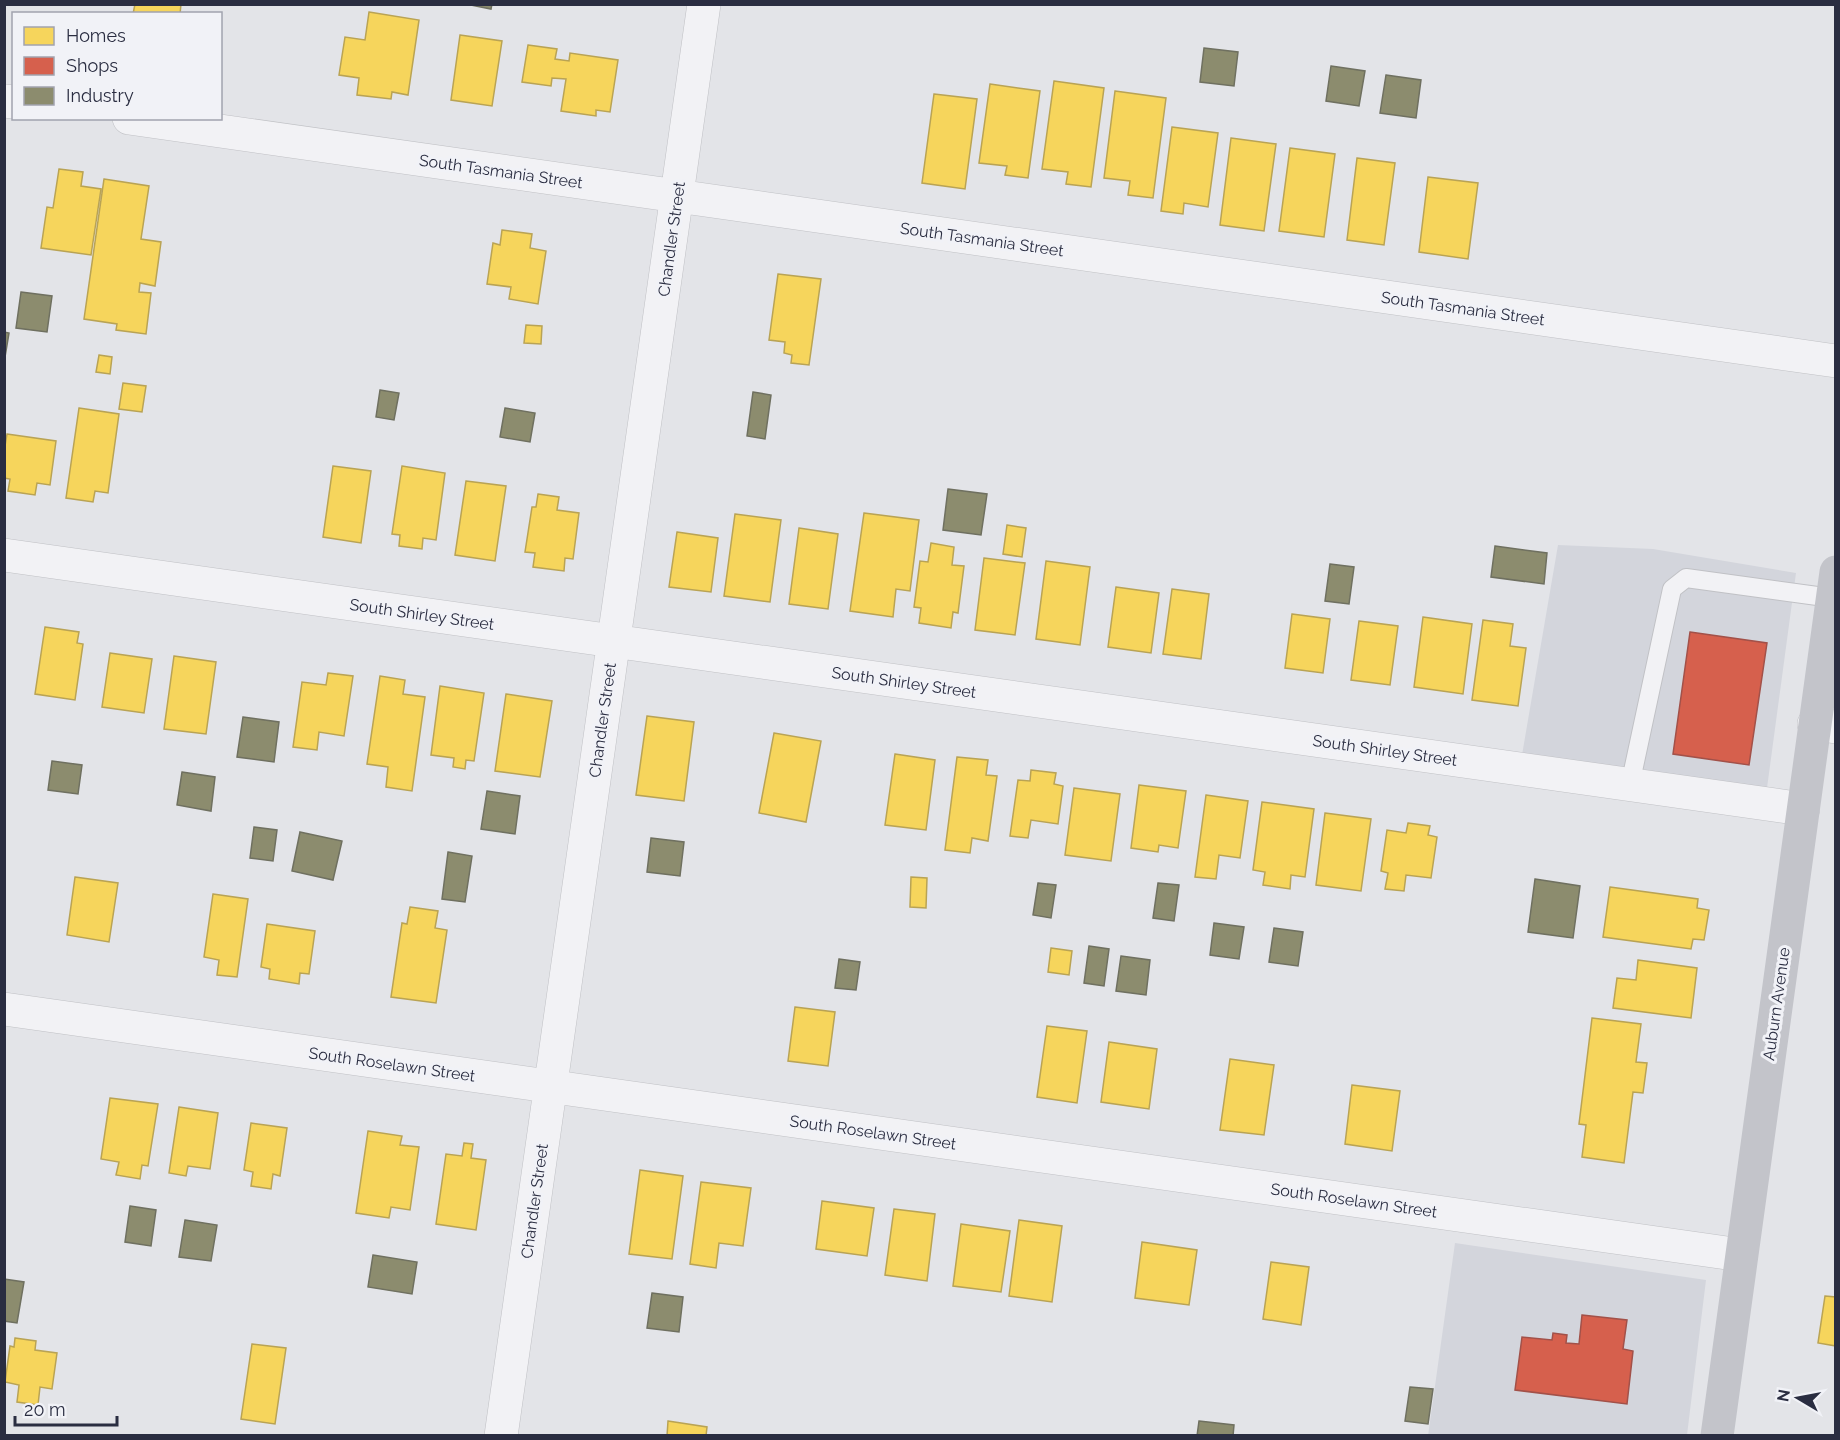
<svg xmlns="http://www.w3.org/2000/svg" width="1840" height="1440" viewBox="0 0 1840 1440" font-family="Raleway,sans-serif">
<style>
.built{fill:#d3d5dc}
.homes{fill:#f6d55c;stroke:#b9a354;stroke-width:1.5}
.shops{fill:#d6604d;stroke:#a25149;stroke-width:1.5}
.industry{fill:#8c8c6e;stroke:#6f7060;stroke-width:1.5}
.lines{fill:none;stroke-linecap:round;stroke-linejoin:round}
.lane-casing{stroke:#c0c1c5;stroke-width:20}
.street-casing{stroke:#c0c1c5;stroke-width:34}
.lane{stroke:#f2f2f5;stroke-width:18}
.street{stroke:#f2f2f5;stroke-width:33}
.secondary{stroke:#c3c4ca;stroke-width:33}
.labels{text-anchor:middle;stroke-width:6;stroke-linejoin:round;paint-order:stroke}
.street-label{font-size:16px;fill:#2a2d41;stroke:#f1f2f7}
</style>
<rect width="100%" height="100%" fill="#e3e4e8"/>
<path class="built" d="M1558 545 1653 549 1796 573 1767 788 1522 755Z
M1455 1243 1706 1280 1687 1435 1428 1436Z"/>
<path class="homes" d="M135 4H181L180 14H133Z
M369 12 419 20 408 95 392 92 391 99 357 95 359 78 339 75 345 37 365 40Z
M460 35 502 41 492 106 451 100Z
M528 45 557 49 555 59 569 61 570 53 618 60 610 112 596 110V116L561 111 566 79 552 78 551 86 522 82Z
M1054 81 1104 88 1091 187 1066 184 1068 172 1042 169Z
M990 84 1040 91 1028 178 1005 175 1007 166 979 163Z
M1115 91 1166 98 1153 198 1128 195 1130 181 1104 178Z
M934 94 977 99 965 189 922 183Z
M1172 127 1218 133 1208 207 1184 203 1183 214 1161 211Z
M1231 138 1276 144 1264 231 1220 225Z
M1290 148 1335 154 1324 237 1279 231Z
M1357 158 1395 163 1384 245 1347 240Z
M59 169 83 172 81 186 101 189 91 255 41 248 47 207 53 208Z
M1428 177 1478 183 1468 259 1419 252Z
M104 179 149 186 141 239 161 242 155 286 140 283 139 292 151 293 146 334 116 330 117 324 84 319Z
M502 230 532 234 530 248 546 251 538 304 509 299 511 287 487 284 493 243 500 245Z
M778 274 821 279 809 365 791 363 792 355 784 353 785 342 769 340Z
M526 325 542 326 541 344 524 343Z
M99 355 112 357 110 374 96 372Z
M123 383 146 386 142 412 119 409Z
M79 408 119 414 108 493 95 491 93 502 66 498Z
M7 434 56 441 50 485 37 483 35 495 8 491 10 479 4 478V452Z
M333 466 371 471 361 543 323 537Z
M402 466 445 473 436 540 423 538 422 549 399 546 400 535 392 534Z
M466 481 506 486 495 561 455 555Z
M538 494 559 497 557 510 579 513 573 559 565 558 564 571 533 567 535 553 525 552 532 507H536Z
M864 513 919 520 910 591 896 589 893 617 850 611Z
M735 514 781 520 770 602 724 596Z
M1007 525 1026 528 1022 557 1003 554Z
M799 528 838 534 828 609 789 604Z
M677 532 718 538 711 592 669 587Z
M931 543 954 547 952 565 964 566 958 613 953 612 951 628 919 623 921 608 914 607 920 561 928 562Z
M984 558 1025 563 1015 635 975 630Z
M1046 561 1090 567 1080 645 1036 639Z
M1116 587 1159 593 1151 653 1108 647Z
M1172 589 1209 594 1201 659 1163 654Z
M1292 614 1330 619 1323 673 1285 668Z
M1423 617 1472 624 1463 694 1414 687Z
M1483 620 1513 624 1510 646 1526 648 1518 706 1472 700Z
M1359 621 1398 626 1390 685 1351 680Z
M45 627 79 632 77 643 83 644 75 700 35 694Z
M110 653 152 659 144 713 102 707Z
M174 656 216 662 206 734 164 729Z
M328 673 353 676 344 736 319 732 317 750 293 747 302 682 326 685Z
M380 676 405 680 403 694 425 697 412 791 386 787 388 767 367 764Z
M440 686 484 693 474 761 466 760 465 769 453 767 454 758 431 755Z
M506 694 552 701 540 777 495 771Z
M647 716 694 722 684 801 636 795Z
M774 733 821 741 806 822 759 813Z
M895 754 935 760 926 830 885 825Z
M957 757 988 760 986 775 997 776 988 841 972 838 970 853 945 850Z
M1031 770 1056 773 1054 784 1063 786 1058 824 1031 820 1028 838 1010 836 1018 780 1030 781Z
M1139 785 1186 791 1178 848 1159 845 1158 852 1131 848Z
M1074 788 1120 794 1111 861 1065 855Z
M1206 795 1248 801 1240 858 1219 855 1216 879 1195 877Z
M1262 802 1314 809 1305 877 1291 875 1290 889 1263 885 1265 872 1253 870Z
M1325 813 1371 819 1361 891 1316 885Z
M1408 823 1430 826 1428 835 1437 837 1431 878 1406 875 1404 891 1385 889 1388 873 1381 871 1387 830 1406 833Z
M75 877 118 883 109 942 67 935Z
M911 877 927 878 926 908 910 907Z
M1610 887 1698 899 1697 908 1709 910 1704 940 1693 939 1691 949 1603 937Z
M213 894 248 899 237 977 217 975 219 960 204 957Z
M410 907 438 911 435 928 447 930 436 1003 391 997 402 923 407 924Z
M267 924 315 931 309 974 300 973 299 984 269 979 270 969 261 967Z
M1051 948 1072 951 1069 975 1048 972Z
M1638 960 1697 968 1691 1018 1613 1008 1617 978 1636 980Z
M795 1007 835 1012 828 1066 788 1061Z
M1592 1018 1641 1024 1636 1062 1647 1063 1643 1093 1633 1092 1624 1163 1582 1157 1586 1125 1579 1124Z
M1047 1026 1087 1031 1077 1103 1037 1097Z
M1109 1042 1157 1049 1149 1109 1101 1102Z
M1230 1059 1274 1065 1264 1135 1220 1130Z
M1352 1085 1400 1091 1392 1151 1345 1144Z
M110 1098 158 1104 148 1166 142 1165 140 1179 116 1175 119 1162 101 1159Z
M179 1107 218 1113 210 1169 188 1166 186 1176 169 1173Z
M251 1123 287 1128 280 1176 273 1174 271 1189 251 1186 253 1172 244 1170Z
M368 1131 402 1136 400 1145 419 1147 410 1210 391 1207 389 1218 356 1213Z
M464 1143 473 1144 471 1158 486 1160 476 1230 436 1224 446 1154 462 1156Z
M640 1170 683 1176 672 1259 629 1254Z
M701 1182 751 1188 743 1246 719 1243 716 1268 690 1264Z
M822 1201 874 1208 867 1256 816 1249Z
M894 1209 935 1214 927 1281 885 1275Z
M1019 1220 1062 1226 1052 1302 1009 1296Z
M961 1224 1010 1231 1001 1292 953 1286Z
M1142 1242 1197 1250 1189 1305 1135 1298Z
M1271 1262 1309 1267 1301 1325 1263 1319Z
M1825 1296 1836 1297V1346L1818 1343Z
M15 1338 36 1341 35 1350 57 1353 52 1389 40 1387 38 1405 17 1402 19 1385 5 1382 10 1346 14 1347Z
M252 1344 286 1348 275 1424 241 1419Z
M668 1421 707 1427 706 1436H667Z"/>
<path class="shops" d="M1690 632 1767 643 1749 765 1673 754Z
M1582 1315 1627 1320 1623 1349 1633 1351 1627 1404 1515 1390 1522 1337 1552 1340 1553 1333 1567 1335 1566 1343 1579 1344Z"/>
<path class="industry" d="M466 4H492L491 9Z
M1204 48 1238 52 1234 86 1200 82Z
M1331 66 1365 71 1359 106 1326 101Z
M1386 75 1421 80 1416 118 1380 113Z
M21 292 52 296 47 332 16 328Z
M4 332 9 333 5 357H4Z
M380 390 399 393 394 420 376 417Z
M753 392 771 395 765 439 747 436Z
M505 408 535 413 530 442 500 437Z
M948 489 987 494 981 535 943 530Z
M1495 546 1547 553 1544 584 1491 577Z
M1330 564 1354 567 1349 604 1325 601Z
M243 717 279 722 274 762 237 757Z
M52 761 82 765 78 794 48 790Z
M182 772 215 777 211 811 177 805Z
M487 791 520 796 515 834 481 829Z
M254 827 277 830 273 861 250 858Z
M300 832 342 841 333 880 292 871Z
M651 838 684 842 680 876 647 872Z
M448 852 472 856 465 902 442 899Z
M1535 879 1580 886 1573 938 1528 932Z
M1038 883 1056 885 1051 918 1033 915Z
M1158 883 1179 885 1174 921 1153 918Z
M1214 923 1244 927 1239 959 1210 955Z
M1274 928 1303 932 1298 966 1269 962Z
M1089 946 1109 949 1104 986 1084 983Z
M1121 956 1150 960 1146 995 1116 991Z
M839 959 860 962 856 990 835 988Z
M130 1206 156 1210 151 1246 125 1242Z
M185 1220 217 1225 211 1261 179 1257Z
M373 1255 417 1262 412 1294 368 1287Z
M4 1279 24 1282 17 1323 4 1321Z
M652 1293 683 1297 679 1332 647 1328Z
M1410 1387 1433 1389 1428 1424 1405 1421Z
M1199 1421 1234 1425 1233 1436H1197Z"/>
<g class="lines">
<defs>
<path id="lane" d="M1630 785 1672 589 1686 578 1832 598"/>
<path id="street" d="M4 101 14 102
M129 118 1836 361
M4 555 1803 809
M1814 724 1836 727
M4 1009 1741 1255
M501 1436 704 4"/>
</defs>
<use href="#lane" class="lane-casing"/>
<use href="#street" class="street-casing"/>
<use href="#lane" class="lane"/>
<use href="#street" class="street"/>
<path class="secondary" d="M1717 1436 1836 572"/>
</g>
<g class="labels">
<g class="street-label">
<text transform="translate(501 171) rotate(8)" y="6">South Tasmania Street</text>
<text transform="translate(671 239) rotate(-82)" y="6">Chandler Street</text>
<text transform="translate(982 239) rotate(8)" y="6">South Tasmania Street</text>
<text transform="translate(1463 308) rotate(8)" y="6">South Tasmania Street</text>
<text transform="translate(422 614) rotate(8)" y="6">South Shirley Street</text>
<text transform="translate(904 682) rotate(8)" y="6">South Shirley Street</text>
<text transform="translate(602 720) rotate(-82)" y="6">Chandler Street</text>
<text transform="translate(1385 750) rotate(8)" y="6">South Shirley Street</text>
<text transform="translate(1776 1004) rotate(-82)" y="6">Auburn Avenue</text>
<text transform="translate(392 1064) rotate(8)" y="6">South Roselawn Street</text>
<text transform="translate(873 1132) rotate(8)" y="6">South Roselawn Street</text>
<text transform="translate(1354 1200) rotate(8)" y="6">South Roselawn Street</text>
<text transform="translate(534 1201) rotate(-82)" y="6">Chandler Street</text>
</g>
</g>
<rect width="1840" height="1440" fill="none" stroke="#2a2d41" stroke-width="12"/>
<rect x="12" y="12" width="210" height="108" fill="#f1f2f7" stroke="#a1a3ae" stroke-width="1.5"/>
<rect x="24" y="27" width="30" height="18" fill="#f6d55c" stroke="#a1a3ae" stroke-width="1.5"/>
<text x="66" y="42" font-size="18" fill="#2a2d41">Homes</text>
<rect x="24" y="57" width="30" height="18" fill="#d6604d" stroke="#a1a3ae" stroke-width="1.5"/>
<text x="66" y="72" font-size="18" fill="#2a2d41">Shops</text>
<rect x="24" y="87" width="30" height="18" fill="#8c8c6e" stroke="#a1a3ae" stroke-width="1.5"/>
<text x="66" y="102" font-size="18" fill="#2a2d41">Industry</text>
<g transform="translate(1798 1398) rotate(280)" stroke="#f1f2f7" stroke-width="4.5" paint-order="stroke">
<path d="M0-4.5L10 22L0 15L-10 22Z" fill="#2a2d41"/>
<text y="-9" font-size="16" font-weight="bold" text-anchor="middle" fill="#2a2d41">N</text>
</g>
<path d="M15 1416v9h102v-9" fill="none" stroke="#2a2d41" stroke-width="3"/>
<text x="24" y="1416" font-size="18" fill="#2a2d41" stroke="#f1f2f7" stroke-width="4.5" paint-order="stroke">20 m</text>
</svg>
